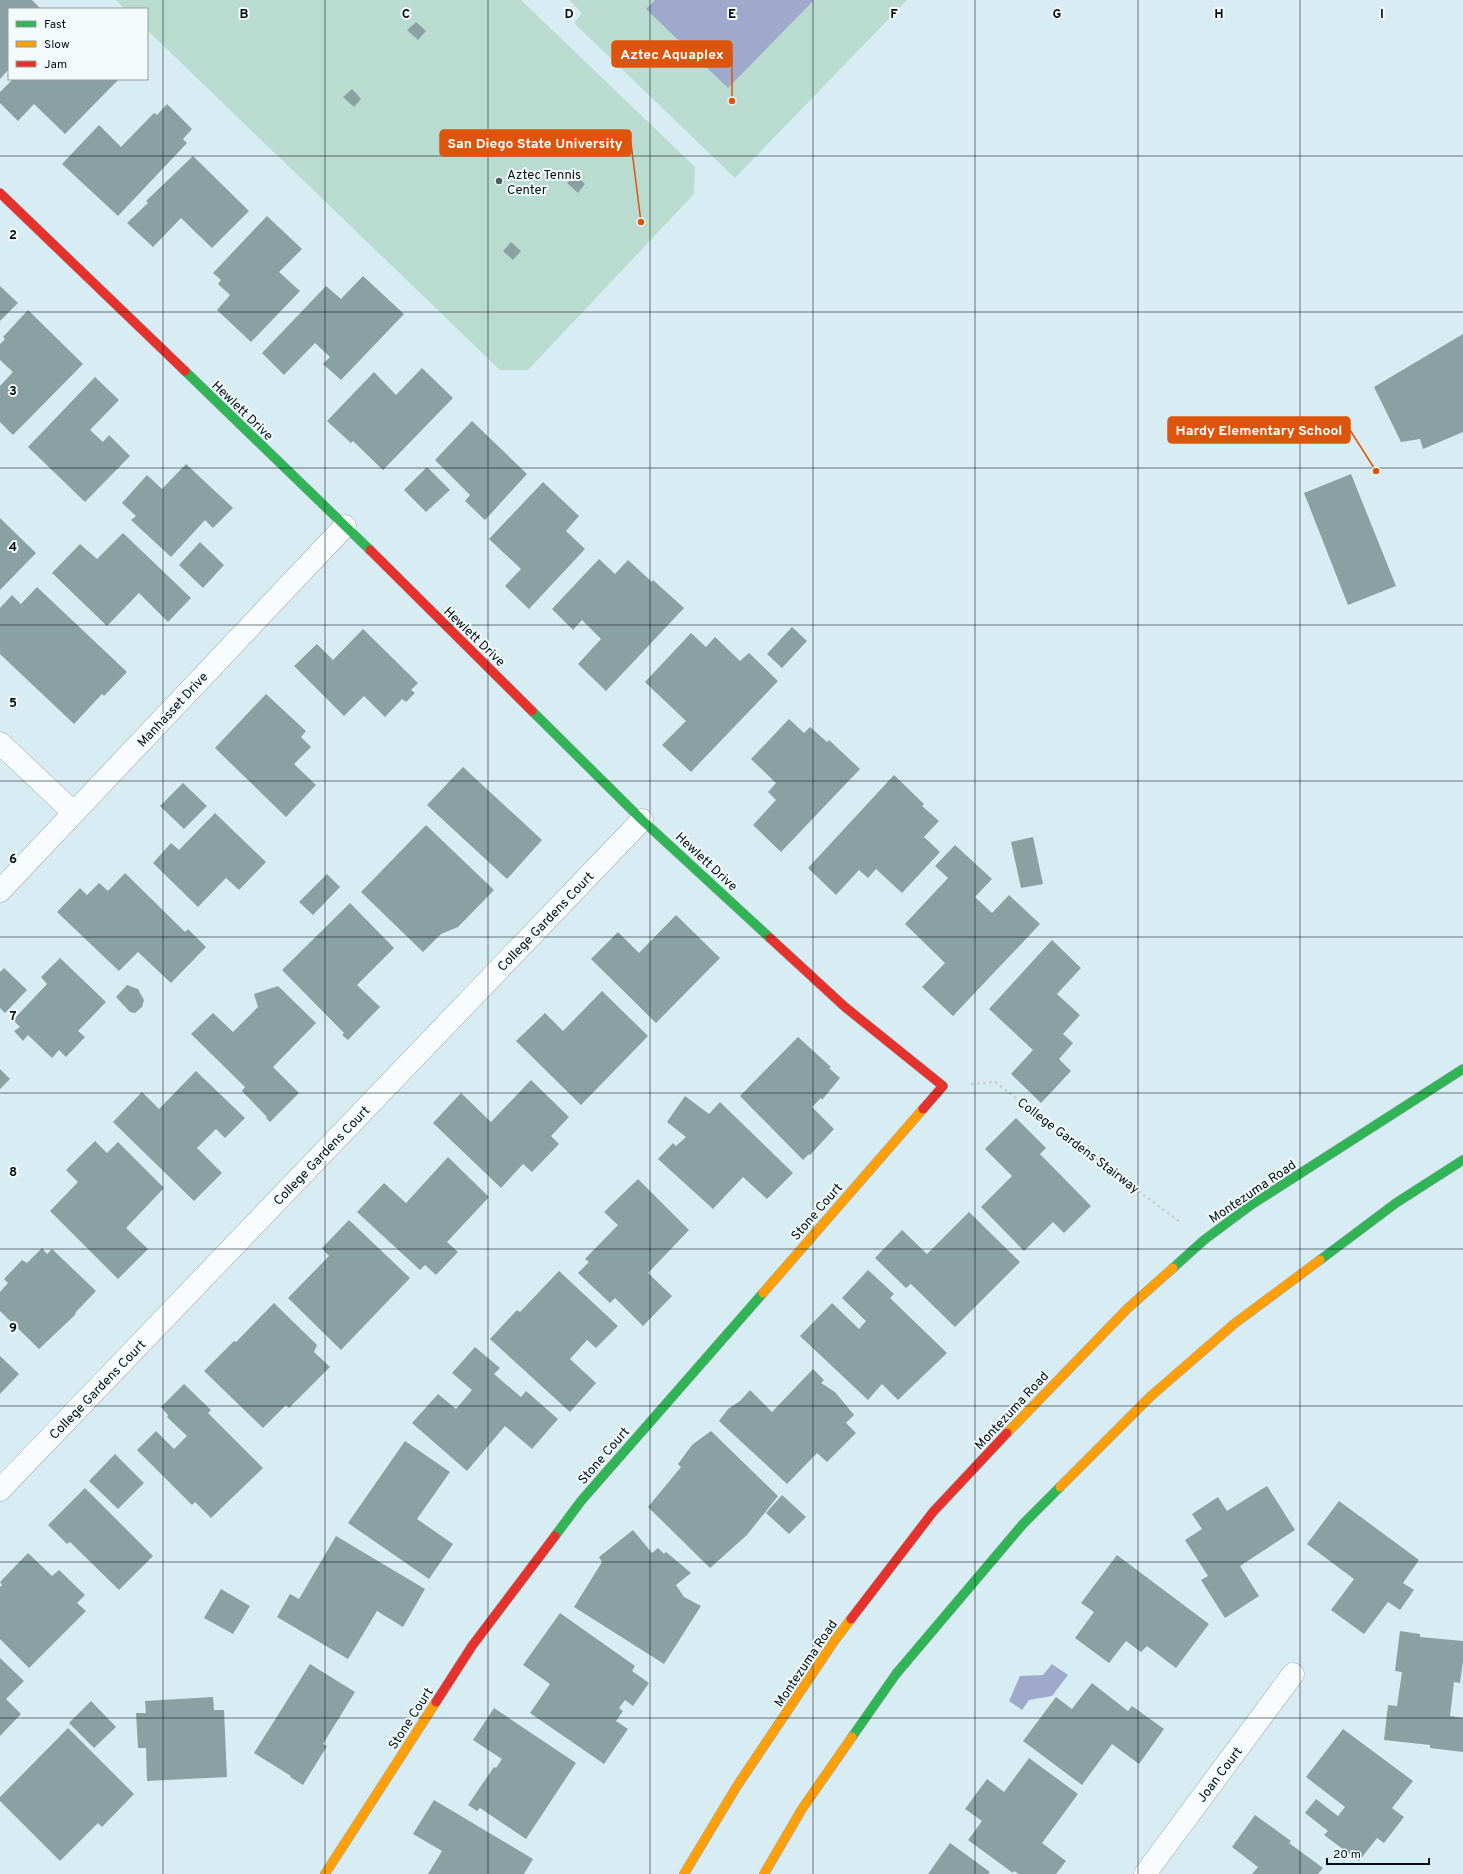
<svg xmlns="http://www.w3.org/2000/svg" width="1463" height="1874" viewBox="0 0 1463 1874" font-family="Overpass,sans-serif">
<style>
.green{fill:#badcd0}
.water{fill:#9fa9cb}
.building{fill:#8aa1a3}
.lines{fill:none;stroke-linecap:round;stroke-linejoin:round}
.street-casing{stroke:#9aaaaf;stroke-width:23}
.fast-casing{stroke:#9aaaaf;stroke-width:10}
.slow-casing{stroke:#9aaaaf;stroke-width:10}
.jam-casing{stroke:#9aaaaf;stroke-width:10}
.path{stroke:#cad1d3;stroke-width:2.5;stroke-dasharray:3 3;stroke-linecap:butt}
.street{stroke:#f9fcfd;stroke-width:22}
.fast{stroke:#30b455;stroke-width:9}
.slow{stroke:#ff9f0a;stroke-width:9}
.jam{stroke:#e5322d;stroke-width:9}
.grid{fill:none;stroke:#030f12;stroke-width:1;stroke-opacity:0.55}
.poi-dot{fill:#4d5d61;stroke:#f2fafc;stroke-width:1.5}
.labels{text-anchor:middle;stroke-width:4;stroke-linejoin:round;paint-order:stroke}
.poi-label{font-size:13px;fill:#030f12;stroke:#f2fafc;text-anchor:start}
.street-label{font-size:13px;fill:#030f12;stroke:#f2fafc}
.grid-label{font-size:13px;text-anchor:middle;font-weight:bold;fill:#030f12;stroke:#f2fafc;stroke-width:4;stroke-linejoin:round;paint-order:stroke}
.leader{fill:none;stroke:#dd550c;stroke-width:1.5}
.callout-dot{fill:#dd550c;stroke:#f2fafc;stroke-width:1.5}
.callout{fill:#dd550c;stroke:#dd550c;stroke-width:1.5}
.callout-label{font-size:14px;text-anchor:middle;font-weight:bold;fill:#fff}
</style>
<rect width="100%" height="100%" fill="#d7edf3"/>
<path class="green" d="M116 0H521L695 167 694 194 528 370H500L147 30V9H125Z
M569 0H907L735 178 574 23 582 13Z"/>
<path class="water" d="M655 0H814L728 88 646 9Z
M1052 1664 1068 1675 1052 1696 1029 1700 1022 1710 1009 1701 1020 1676 1043 1675Z"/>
<path class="building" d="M0 0H32L41 9H9V69L0 79Z
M416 22 426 31 418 40 407 30Z
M13 79H119L65 134 34 104 18 121 0 103V92Z
M352 89 361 99 354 107 343 97Z
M167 104 192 129 183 139 187 143 118 216 62 164 99 125 121 147 154 113 157 115Z
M193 156 249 211 212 248 181 218 153 247 127 223 148 203 146 201Z
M576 175 585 184 578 193 567 183Z
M267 216 302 249 279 272 300 291 251 342 217 310 230 295 218 284 221 280 213 273Z
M511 242 521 251 513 260 503 251Z
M363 276 404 314 341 380 323 364 330 357 315 343 284 375 262 353 326 286 341 299Z
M0 286 18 303 0 321Z
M28 310 83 364 13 435 0 422V386L13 372 0 360V344L5 339 3 337Z
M1463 334V432L1423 449 1420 439 1401 442 1374 387Z
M422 368 453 398 383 470 353 441 351 443 327 421 374 372 396 395Z
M95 377 119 400 90 430 103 442 109 435 130 456 85 502 28 447Z
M472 421 527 474 485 520 465 501 470 495 435 460Z
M186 464 233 508 213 528 205 520 171 557 131 520 136 516 122 503 147 475 162 489Z
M427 467 450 490 426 512 404 490Z
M1351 474 1396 586 1348 605 1304 493Z
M543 482 579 516 566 531 585 549 529 609 505 586 521 569 489 539Z
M0 518 36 553 0 590Z
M123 533 191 598 168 622 139 593 107 626 52 573 80 544 97 559Z
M200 542 224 565 203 588 179 565Z
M599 559 615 574 628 560 652 582 653 580 684 608 606 691 578 664 601 639 582 620 573 630 552 609Z
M37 587 127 672 104 696 102 694 74 724 0 654V608L12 595 21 604Z
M792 627 807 641 782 668 767 654Z
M363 629 418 683 411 690 415 693 406 702 402 699 385 717 364 696 344 716 294 666 317 644 333 660Z
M691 633 706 647 715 637 740 661 749 653 778 681 691 772 662 745 686 721 645 682Z
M266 694 306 731 301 737 311 747 294 764 316 785 286 817 215 748Z
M789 719 804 733 810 727 827 742 829 740 860 769 781 852 753 825 776 800 768 792 776 783 751 759Z
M463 767 542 840 507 879 427 805Z
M894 775 924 804 922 806 939 821 924 837 940 852 902 893 876 869 868 878 859 870 836 895 808 868Z
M183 783 207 806 184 829 160 806Z
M215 813 266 862 239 890 226 878 198 907 153 863 171 843 179 850Z
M426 825 494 890 458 927 441 934 423 952 361 892Z
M1033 837 1043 884 1021 888 1011 842Z
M955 845 992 879 975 897 992 913 1009 895 1040 924 953 1016 922 987 945 963 905 924 948 878 935 866Z
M125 873 185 932 188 929 206 947 171 983 138 952 119 971 57 912 80 888 87 895 99 883 108 891Z
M327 874 340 887 313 915 299 902Z
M350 903 394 948 357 985 380 1007 348 1040 342 1035 344 1033 282 970Z
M676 915 720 958 656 1023 591 959 618 932 639 953Z
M1052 940 1081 968 1057 994 1080 1015 1063 1034 1073 1043 1059 1059 1071 1071 1041 1103 1011 1074 1033 1050 989 1009Z
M60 958 106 1002 78 1031 85 1037 66 1057 59 1050 52 1058 28 1035 23 1041 14 1031 20 1027 13 1020 47 984 41 977Z
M4 968 27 990 5 1013 0 1008V972Z
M127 985 138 989 144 1000 142 1007 135 1013 130 1012 116 997Z
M278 986 316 1023 273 1067 299 1093 270 1122 266 1118 267 1117 242 1091 245 1087 191 1034 213 1013 233 1032 258 1007 254 994Z
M602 991 648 1036 581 1105 516 1041 545 1013 563 1031Z
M798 1037 831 1067 829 1068 840 1078 822 1100 821 1098 812 1107 834 1129 810 1155 809 1154 803 1160 740 1096Z
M0 1069 10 1079 0 1089Z
M196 1071 245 1118 225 1138 216 1129 197 1148 222 1173 194 1201 113 1122 142 1092 159 1109Z
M531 1080 569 1117 551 1136 559 1144 532 1172 523 1164 501 1188 433 1123 461 1093 491 1122Z
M685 1096 709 1114 720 1102 793 1173 767 1199 743 1177 713 1209 658 1159 673 1143 676 1146 686 1137 667 1122Z
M1016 1118 1046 1148 1040 1154 1091 1206 1064 1233 1053 1222 1024 1251 981 1207 1012 1176 985 1149Z
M95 1141 107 1153 118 1142 164 1188 126 1228 148 1249 118 1279 50 1211 78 1182 66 1170Z
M448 1157 489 1197 447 1242 458 1252 436 1275 425 1265 420 1270 357 1212 384 1183 406 1203Z
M638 1179 689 1230 648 1273 672 1296 643 1326 615 1298 610 1303 578 1273 589 1262 585 1259 618 1225 604 1212Z
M969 1212 1020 1262 955 1327 911 1284 906 1288 875 1258 902 1230 927 1254Z
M349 1220 410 1278 341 1350 288 1298 329 1256 322 1248Z
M42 1248 47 1254 52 1249 96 1291 75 1313 76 1314 39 1349 0 1311V1292L8 1283 4 1279 22 1260 27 1263Z
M868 1270 894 1294 890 1298 947 1353 898 1400 882 1384 868 1400 800 1336 832 1303 859 1329 866 1321 842 1298Z
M559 1271 618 1326 596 1348 587 1340 570 1359 596 1383 570 1412 490 1339 517 1310 520 1312Z
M274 1303 317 1345 314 1352 330 1367 289 1408 286 1405 263 1428 204 1371 234 1341 236 1342Z
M475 1347 500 1368 494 1374 521 1397 526 1391 558 1419 532 1449 505 1426 467 1471 412 1423 438 1394 456 1409 472 1390 452 1373Z
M0 1356 19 1374 0 1394Z
M813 1369 824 1380 821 1383 835 1392 854 1415 846 1423 856 1433 827 1462 817 1453 787 1484 719 1421 728 1409 740 1401 750 1390 772 1412Z
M184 1384 211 1410 208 1413 263 1468 211 1518 195 1502 192 1505 137 1450 156 1431 174 1449 187 1436 167 1417 168 1415 161 1407Z
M711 1431 778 1496 747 1535 710 1568 648 1507 681 1467 678 1464 692 1445Z
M405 1441 450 1472 417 1519 453 1544 429 1579 348 1523Z
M115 1454 144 1483 118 1509 89 1481Z
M1267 1486 1295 1530 1240 1566 1259 1596 1225 1618 1201 1580 1208 1576 1185 1540 1202 1529 1192 1514 1218 1497 1227 1511Z
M85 1488 153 1556 119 1590 70 1542 67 1544 48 1525Z
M782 1495 806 1517 789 1534 766 1513Z
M1339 1501 1419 1560 1403 1583 1414 1590 1400 1610 1388 1602 1364 1634 1331 1610 1354 1579 1307 1544Z
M633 1530 652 1553 658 1548 664 1554 666 1552 691 1573 676 1585 684 1597 701 1606 664 1664 574 1607 602 1562 599 1557Z
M336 1536 425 1589 403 1627 377 1611 348 1659 277 1617 290 1594 299 1599Z
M28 1553 52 1576 59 1570 85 1595 77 1603 86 1611 29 1668 0 1639V1587L2 1585 0 1582Z
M1117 1555 1209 1624 1176 1668 1147 1646 1141 1652 1126 1641 1109 1663 1075 1638 1094 1612 1081 1603Z
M221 1589 250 1606 233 1634 204 1618Z
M560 1613 635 1666 632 1671 649 1683 633 1706 625 1700 619 1708 623 1711 616 1721 628 1729 604 1764 530 1713 550 1684 523 1665Z
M1400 1631 1420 1634V1637L1463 1641V1661L1460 1683 1454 1682 1450 1716 1463 1718V1752L1430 1748V1745L1384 1740 1388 1705 1397 1706 1402 1672 1395 1671Z
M0 1658 24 1681 6 1699 21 1714 0 1736Z
M310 1664 355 1692 323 1744 327 1746 303 1785 290 1777 291 1776 254 1753Z
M1092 1683 1128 1711 1132 1706 1164 1729 1139 1764 1112 1744 1082 1785 1023 1741 1056 1697 1072 1709Z
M213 1697 214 1710H224L227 1777 147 1781 146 1748H138L136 1713H146L145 1701Z
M91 1701 116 1727 94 1748 69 1723Z
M494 1708 576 1763 526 1839 480 1808 477 1811 468 1805 494 1767 496 1768 502 1759 473 1740Z
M68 1728 134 1794 102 1827 98 1823 60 1861 0 1801V1797Z
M1343 1729 1413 1781 1392 1808 1404 1817 1384 1843 1377 1838 1359 1861 1324 1835 1328 1831 1305 1813 1316 1799 1338 1816 1345 1807 1306 1777Z
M1029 1758 1078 1794 1042 1843 1066 1861 1056 1874H1019L1014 1871 1013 1873 968 1840 982 1821 965 1809 987 1779 1004 1792Z
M434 1800 533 1859 524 1874H428L442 1851 413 1834Z
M1255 1815 1291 1841 1289 1843 1323 1868 1318 1874H1252L1258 1867 1232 1847Z
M950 1843 990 1872 988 1874H928Z"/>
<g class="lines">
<defs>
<path id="street" d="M0 743 74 813
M0 891 345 526
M0 1490 642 820
M1145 1874 1293 1674"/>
<path id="fast" d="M185 371 370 550
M532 711 642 820 770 938
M1320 1260 1396 1203 1463 1160
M1173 1268 1204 1240 1251 1205 1463 1069
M555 1536 581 1501 763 1293
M852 1737 896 1674 1023 1524 1060 1487"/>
<path id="slow" d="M763 1293 923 1109
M1007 1433 1127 1309 1173 1268
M1060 1487 1151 1396 1234 1324 1320 1260
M325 1874 436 1702
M684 1874 737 1786 835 1640 851 1619
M764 1874 802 1809 852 1737"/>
<path id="jam" d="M0 193 185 371
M370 550 532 711
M770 938 845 1007 943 1086 923 1109
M851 1619 933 1512 1007 1433
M436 1702 472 1646 555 1536"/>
</defs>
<use href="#street" class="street-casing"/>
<use href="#fast" class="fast-casing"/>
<use href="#slow" class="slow-casing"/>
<use href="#jam" class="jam-casing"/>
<path class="path" d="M971 1084 995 1082 1181 1223"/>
<use href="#street" class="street"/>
<use href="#fast" class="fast"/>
<use href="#slow" class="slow"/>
<use href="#jam" class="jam"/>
</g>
<path class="grid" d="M163 0V1874M325 0V1874M488 0V1874M650 0V1874M813 0V1874M975 0V1874M1138 0V1874M1300 0V1874M0 156H1463M0 312H1463M0 468H1463M0 625H1463M0 781H1463M0 937H1463M0 1093H1463M0 1249H1463M0 1406H1463M0 1562H1463M0 1718H1463"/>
<circle class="poi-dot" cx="499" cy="181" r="4"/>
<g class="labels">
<g class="poi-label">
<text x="507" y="179">Aztec Tennis<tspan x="507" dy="15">Center</tspan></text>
</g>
<g class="street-label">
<text transform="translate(243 410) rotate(44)" y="5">Hewlett Drive</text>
<text transform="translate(475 636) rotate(44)" y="5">Hewlett Drive</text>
<text transform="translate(172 709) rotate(-47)" y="5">Manhasset Drive</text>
<text transform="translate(707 861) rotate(43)" y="5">Hewlett Drive</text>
<text transform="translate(545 921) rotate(-46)" y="5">College Gardens Court</text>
<text transform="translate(1079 1145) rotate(37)" y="5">College Gardens Stairway</text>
<text transform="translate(321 1155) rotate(-46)" y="5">College Gardens Court</text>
<text transform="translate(1252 1191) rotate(-34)" y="5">Montezuma Road</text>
<text transform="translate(816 1211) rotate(-49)" y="5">Stone Court</text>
<text transform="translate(97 1389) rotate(-46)" y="5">College Gardens Court</text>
<text transform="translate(1011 1410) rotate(-47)" y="5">Montezuma Road</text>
<text transform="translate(603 1455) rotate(-49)" y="5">Stone Court</text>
<text transform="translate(805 1663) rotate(-56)" y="5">Montezuma Road</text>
<text transform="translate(410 1718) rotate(-57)" y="5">Stone Court</text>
<text transform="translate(1219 1774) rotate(-53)" y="5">Joan Court</text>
</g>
</g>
<g class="grid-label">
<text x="244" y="18">B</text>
<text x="406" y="18">C</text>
<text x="569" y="18">D</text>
<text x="732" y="18">E</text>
<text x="894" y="18">F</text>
<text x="1057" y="18">G</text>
<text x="1219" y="18">H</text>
<text x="1382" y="18">I</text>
<text x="13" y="239">2</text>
<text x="13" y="395">3</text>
<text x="13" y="551">4</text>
<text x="13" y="707">5</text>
<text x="13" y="863">6</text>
<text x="13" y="1020">7</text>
<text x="13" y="1176">8</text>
<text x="13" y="1332">9</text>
</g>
<path class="leader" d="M732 101L732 54M641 222L631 143M1376 471L1350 430"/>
<g class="callout-dot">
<circle cx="732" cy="101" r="4"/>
<circle cx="641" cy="222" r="4"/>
<circle cx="1376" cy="471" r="4"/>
</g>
<g class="callout">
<rect x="612" y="41" width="120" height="26" rx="4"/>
<rect x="440" y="130" width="191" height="26" rx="4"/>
<rect x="1168" y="417" width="182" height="26" rx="4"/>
</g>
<g class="callout-label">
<text x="672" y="59">Aztec Aquaplex</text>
<text x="535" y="148">San Diego State University</text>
<text x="1259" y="435">Hardy Elementary School</text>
</g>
<rect x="8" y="8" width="140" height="72" fill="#f2fafc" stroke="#929c9e"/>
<rect x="16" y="21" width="20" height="6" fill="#30b455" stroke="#929c9e"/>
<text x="44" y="28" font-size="12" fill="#030f12">Fast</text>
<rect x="16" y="41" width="20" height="6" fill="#ff9f0a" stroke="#929c9e"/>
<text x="44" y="48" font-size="12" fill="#030f12">Slow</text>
<rect x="16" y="61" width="20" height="6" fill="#e5322d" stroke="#929c9e"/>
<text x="44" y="68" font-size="12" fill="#030f12">Jam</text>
<path d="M1327 1858v6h102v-6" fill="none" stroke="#030f12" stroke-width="2"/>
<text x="1333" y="1858" font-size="12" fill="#030f12" stroke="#f2fafc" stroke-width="3" paint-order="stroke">20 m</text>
</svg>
